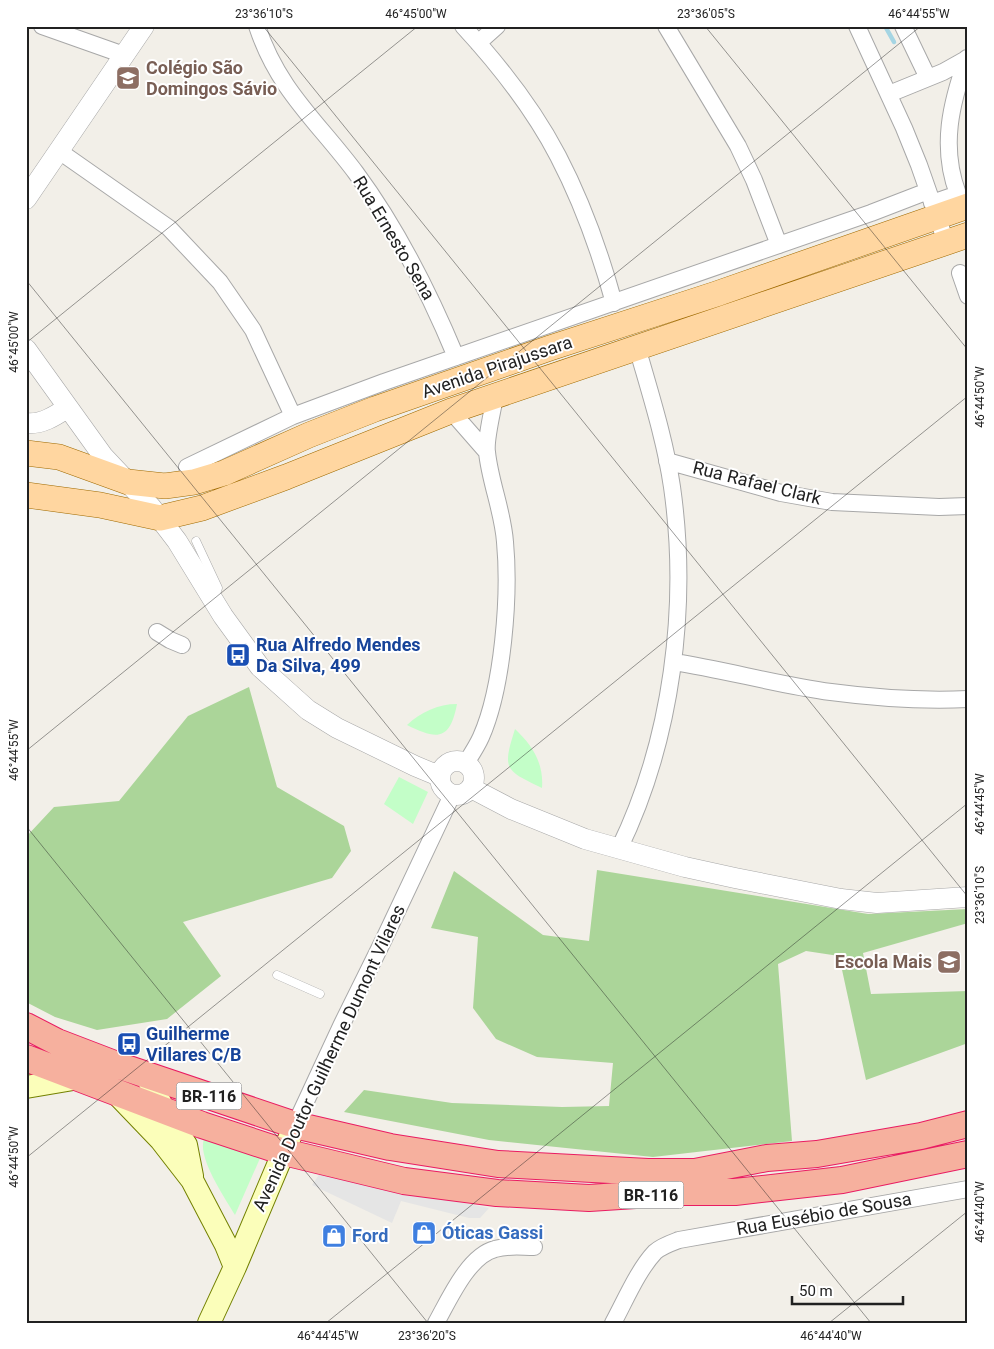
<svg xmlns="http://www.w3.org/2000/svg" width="994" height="1349" viewBox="0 0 994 1349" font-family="Roboto,sans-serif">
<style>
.forest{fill:#abd599}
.park{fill:#c3fec8}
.parking{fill:#e5e5e5}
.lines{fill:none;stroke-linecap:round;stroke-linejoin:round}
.stream{stroke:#a5d5e3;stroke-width:4.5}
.service-casing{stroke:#a8a8a8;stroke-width:9}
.minor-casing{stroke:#a8a8a8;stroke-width:18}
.tertiary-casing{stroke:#a8a8a8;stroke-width:21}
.secondary-casing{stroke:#738100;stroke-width:24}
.primary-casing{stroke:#9f6a00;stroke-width:26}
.trunk-casing{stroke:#e91c62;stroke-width:28}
.service{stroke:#fff;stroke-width:8}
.minor{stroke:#fff;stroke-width:16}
.tertiary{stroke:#fff;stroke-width:20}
.secondary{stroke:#fbfeba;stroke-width:22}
.primary{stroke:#ffd6a0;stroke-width:25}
.trunk{stroke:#f6b09e;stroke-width:26}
.ticks{fill:none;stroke:#212121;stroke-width:1;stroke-opacity:0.45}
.labels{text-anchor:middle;stroke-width:4;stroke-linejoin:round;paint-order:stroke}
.shield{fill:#fff;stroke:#646464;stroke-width:1}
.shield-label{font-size:16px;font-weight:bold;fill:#212121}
.education-label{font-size:18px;font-weight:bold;fill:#785e54;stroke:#fff;text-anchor:start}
.street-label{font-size:18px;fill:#212121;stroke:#fff}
.transit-label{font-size:18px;font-weight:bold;fill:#164399;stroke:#fff;text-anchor:start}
.shop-label{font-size:18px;font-weight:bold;fill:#366cbe;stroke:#fff;text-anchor:start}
.neatline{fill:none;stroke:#212121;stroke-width:2}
.ticks-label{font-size:12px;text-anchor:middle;fill:#212121}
</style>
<rect width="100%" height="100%" fill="#f2efe8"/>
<path class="forest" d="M249 687 277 787 344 826 351 851 332 878 183 922 221 976 167 1019 97 1030 55 1017 26 1002V837L54 807 119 801 188 716Z
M597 870 868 914 968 909V923L863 953 871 994 968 991V1043L866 1080 839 956 806 951 778 964 792 1141 653 1157 489 1140 344 1112 364 1090 452 1103 562 1107 609 1106 613 1063 537 1057 496 1039 473 1008 478 937 431 928 454 871 543 935 589 941Z"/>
<path class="park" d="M457 704C450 741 437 740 407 725 421 712 438 704 457 704Z
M515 729C532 745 544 763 542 788 505 770 502 770 515 729Z
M399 777 428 792 413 824 384 804Z
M204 1139 261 1156 235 1215C225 1198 197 1157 204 1139Z"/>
<path class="parking" d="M321 1172 453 1201 489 1208 480 1218H469L401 1201 392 1223 312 1185Z"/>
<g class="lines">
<path class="stream" d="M885 26 894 42"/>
<defs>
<path id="service" d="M196 541 218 588 215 596
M277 975 320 994"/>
<path id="minor" d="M42 26 124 55
M257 26C278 90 318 122 356 173 398 230 429 292 456 357
M463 26C498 64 534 110 558 156 582 202 600 252 614 303
M666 26 738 146 754 180 779 245
M857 26 904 128 919 165 946 242
M903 26 928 78
M478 43 497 26
M889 94 943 72 968 58
M59 151 169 228 220 282 253 330 293 416
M932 203 958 194C940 147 951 103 967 58
M960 273 968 296
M451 411 486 451
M667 461 781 493 832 502 939 507 968 506
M187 467 293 416 384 382 871 213 928 191
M157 632 170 640 182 645
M674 662C726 670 778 685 831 692 876 698 923 701 968 699
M466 763C471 755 477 746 481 737 503 687 510 596 505 542 503 512 490 482 487 452 485 440 493 410 495 396
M619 849C672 740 689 606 672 487 665 439 650 393 637 347
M295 1125 341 1026 384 939 452 795
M436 1323C449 1300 468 1256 495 1249 508 1245 521 1247 534 1247
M613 1323C625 1301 638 1270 655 1252 662 1246 671 1243 679 1240L968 1189"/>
<path id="tertiary" d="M26 199 144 26
M26 349 103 456 151 507 177 541 223 616 260 667 308 710 337 728 415 766 439 776
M26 423C41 425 55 416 67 408
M440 778a17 17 0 1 1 34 0a17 17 0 1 1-34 0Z
M471 788 511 809 585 839 685 867 735 878 841 899 877 903 968 897"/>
<path id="secondary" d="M146 1075 164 1110 186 1145 192 1176
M26 1087 79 1078
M115 1092 161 1140 192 1180 226 1245 235 1267
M209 1323 235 1267 295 1125"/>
<path id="primary" d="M26 453 59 457 128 482 165 486 194 482 224 473 309 435 375 409 550 348 716 294 968 206
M26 495 100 505 160 518 202 508 286 477 451 411 968 235"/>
<path id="trunk" d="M26 1026 57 1042 117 1065 295 1125 390 1147 498 1164 648 1172H695L767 1158 817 1154 921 1136 968 1124
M26 1058 202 1125 284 1152 404 1181 497 1193 589 1198 682 1192H735L842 1180 968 1154"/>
</defs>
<use href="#service" class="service-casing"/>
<use href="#minor" class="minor-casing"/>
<use href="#tertiary" class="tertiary-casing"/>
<use href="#secondary" class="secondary-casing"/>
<use href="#primary" class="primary-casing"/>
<use href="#trunk" class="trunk-casing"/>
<use href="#service" class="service"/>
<use href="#minor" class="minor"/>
<use href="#tertiary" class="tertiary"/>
<use href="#secondary" class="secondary"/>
<use href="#primary" class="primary"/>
<use href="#trunk" class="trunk"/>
</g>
<path class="ticks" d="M263 26 968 897M705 26 968 350M26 280 871 1323M26 343 418 26M26 751 921 26M26 826 428 1323M26 1158 968 396M326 1323 968 803M829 1323 968 1211"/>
<defs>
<symbol id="school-square" viewBox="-11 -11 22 22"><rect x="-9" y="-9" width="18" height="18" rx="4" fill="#8d6e63" stroke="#fff"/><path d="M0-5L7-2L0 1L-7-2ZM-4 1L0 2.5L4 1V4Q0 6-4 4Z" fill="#fff"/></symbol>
<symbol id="bus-square" viewBox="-11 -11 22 22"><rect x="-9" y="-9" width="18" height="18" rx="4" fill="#1a4fb4" stroke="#fff"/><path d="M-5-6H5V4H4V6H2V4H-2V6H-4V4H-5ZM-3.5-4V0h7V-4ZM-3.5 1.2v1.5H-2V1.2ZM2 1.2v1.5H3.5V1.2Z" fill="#fff"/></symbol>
<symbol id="shop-square" viewBox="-11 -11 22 22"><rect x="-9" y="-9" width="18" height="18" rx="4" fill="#3f7fe0" stroke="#fff"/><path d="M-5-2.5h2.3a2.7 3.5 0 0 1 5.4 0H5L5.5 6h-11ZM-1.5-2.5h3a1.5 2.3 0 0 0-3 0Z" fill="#fff"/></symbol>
</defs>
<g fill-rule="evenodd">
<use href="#school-square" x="114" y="64" width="28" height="28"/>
<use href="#bus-square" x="224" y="641" width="28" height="28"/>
<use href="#school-square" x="935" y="948" width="28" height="28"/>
<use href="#bus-square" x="115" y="1030" width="28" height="28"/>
<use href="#shop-square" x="410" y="1219" width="28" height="28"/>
<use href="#shop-square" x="320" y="1222" width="28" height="28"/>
</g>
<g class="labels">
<g class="shield">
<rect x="176.5" y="1082.5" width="65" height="27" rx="4"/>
<rect x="618.5" y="1181.5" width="65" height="27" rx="4"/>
</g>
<g class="shield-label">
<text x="209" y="1102">BR-116</text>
<text x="651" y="1201">BR-116</text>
</g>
<g class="education-label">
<text x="146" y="74">Colégio São<tspan x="146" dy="21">Domingos Sávio</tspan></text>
<text x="932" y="968" text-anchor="end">Escola Mais</text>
</g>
<g class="street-label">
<text transform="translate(394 238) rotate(59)" y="6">Rua Ernesto Sena</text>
<text transform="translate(497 367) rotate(-19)" y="6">Avenida Pirajussara</text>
<text transform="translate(757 483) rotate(14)" y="6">Rua Rafael Clark</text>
<text transform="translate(329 1058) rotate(-65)" y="6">Avenida Doutor Guilherme Dumont Vilares</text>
<text transform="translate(824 1214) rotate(-10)" y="6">Rua Eusébio de Sousa</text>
</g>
<g class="transit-label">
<text x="256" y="651">Rua Alfredo Mendes<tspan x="256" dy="21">Da Silva, 499</tspan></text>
<text x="146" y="1040">Guilherme<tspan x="146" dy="21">Villares C/B</tspan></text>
</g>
<g class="shop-label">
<text x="442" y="1239">Óticas Gassi</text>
<text x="352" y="1242">Ford</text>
</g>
</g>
<rect width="994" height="1349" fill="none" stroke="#ffffff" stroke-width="55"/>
<path d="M792 1296v8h111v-8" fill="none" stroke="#212121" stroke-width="2.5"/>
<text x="799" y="1296" font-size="15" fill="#212121" stroke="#ffffff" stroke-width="4" paint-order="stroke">50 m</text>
<rect x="28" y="28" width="938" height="1294" class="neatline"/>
<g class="ticks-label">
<text x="264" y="18">23°36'10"S</text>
<text x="416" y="18">46°45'00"W</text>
<text x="706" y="18">23°36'05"S</text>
<text x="919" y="18">46°44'55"W</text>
<text transform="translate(14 342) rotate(-90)" y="4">46°45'00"W</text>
<text transform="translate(980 397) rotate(-90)" y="4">46°44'50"W</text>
<text transform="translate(14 750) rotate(-90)" y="4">46°44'55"W</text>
<text transform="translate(980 804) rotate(-90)" y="4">46°44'45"W</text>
<text transform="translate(980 895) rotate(-90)" y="4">23°36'10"S</text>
<text transform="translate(14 1157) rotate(-90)" y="4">46°44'50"W</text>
<text transform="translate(980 1212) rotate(-90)" y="4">46°44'40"W</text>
<text x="328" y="1340">46°44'45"W</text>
<text x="427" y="1340">23°36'20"S</text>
<text x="831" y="1340">46°44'40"W</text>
</g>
</svg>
